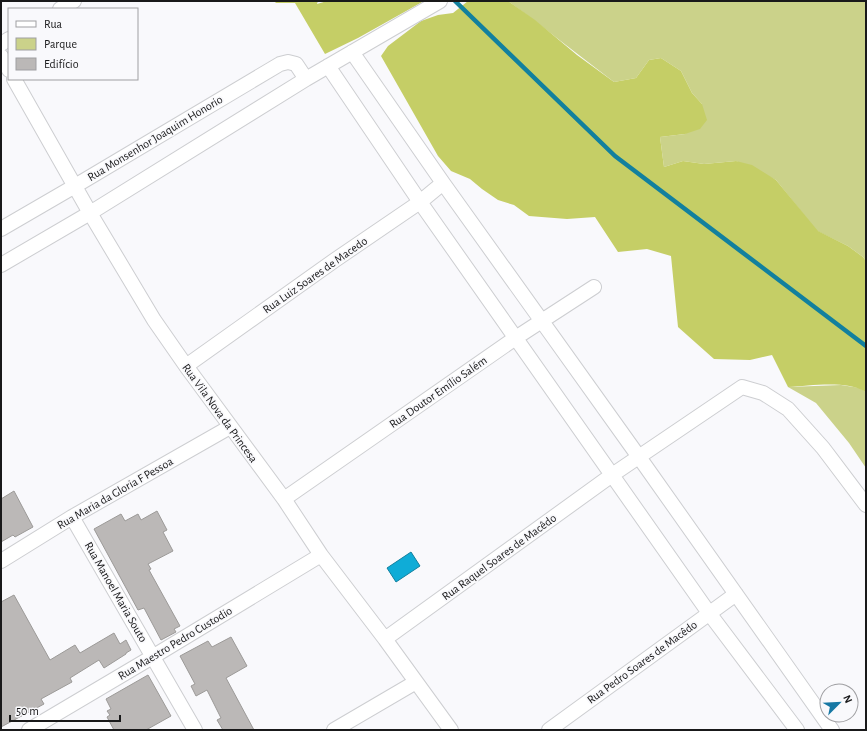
<svg xmlns="http://www.w3.org/2000/svg" width="867" height="731" viewBox="0 0 867 731" font-family="'Alegreya Sans',sans-serif">
<style>
.green{fill:#cbd28a}
.forest{fill:#c5ce66}
.water{fill:#0facd7;stroke:#12809e}
.lines{fill:none;stroke-linecap:round;stroke-linejoin:round}
.stream{stroke:#12809e;stroke-width:4.5}
.building{fill:#bbb8b7;stroke:#9c9a98}
.minor-casing{stroke:#cdced1;stroke-width:16}
.minor{stroke:#fff;stroke-width:14}
.labels{text-anchor:middle;stroke-width:3.5;stroke-linejoin:round;paint-order:stroke}
.street-label{font-size:12px;fill:#19191a;stroke:#f9f9fc}
</style>
<rect width="100%" height="100%" fill="#f9f9fc"/>
<path class="green" d="M508 1H866V261L863 257 848 246 817 231 776 180 736 161 704 164 683 161 664 167 660 137 685 134 702 104 692 93 681 71 661 58 649 60 636 78 614 82C578 55 544 27 508 1Z
M841 385 860 388 866 392V468L849 443 816 403 788 387Z"/>
<path class="forest" d="M274 1H318L317 4 327 1H424L358 38 325 54 295 3H276Z
M468 1H508L535 20 577 55 614 82 636 78 649 60 661 58 681 71 692 93 702 104 707 120 700 129 685 134 660 137 664 167 683 161 704 164 736 161 752 165 776 180 818 231 848 246 863 257 866 261V392C846 380 811 386 788 387L772 355 750 360 714 359 678 327 671 256 647 249 618 252 595 217 567 219 529 216 514 205 498 200 482 189 470 179 451 171 438 156 381 56 388 46 421 21 438 15 453 13Z"/>
<path class="water" d="M411 552 420 566 396 582 387 568Z"/>
<g class="lines">
<path class="stream" d="M455 1 615 156 866 346"/>
</g>
<path class="building" d="M14 491 33 527 15 537 13 535 1 542V499Z
M157 511 167 530 163 532 173 551 148 564 151 569 149 570 180 626 174 629 176 632 161 640 144 608 138 610 94 529 121 514 125 521 138 514 141 520Z
M14 595 50 660 75 645 80 653 114 633 120 644 126 640 131 650 126 653V654L104 668 99 660 70 678 72 682 41 699 44 704 1 727V602Z
M231 637 247 666 226 678 254 730H223L217 720 221 718 207 690 196 696 191 686 195 684 180 656 208 641 212 647Z
M148 675 171 716 146 730H114L107 717 110 715 107 711 111 709 106 699Z"/>
<g class="lines">
<defs>
<path id="minor" d="M60 9 74 1
M1 44 9 39
M352 52 443 183 639 457 832 730
M1 56 9 70
M328 66 420 202 709 613 797 730
M14 79 90 213 154 320 186 366 284 499 321 555 385 639 451 730
M1 229 75 186 280 64 288 62 296 64 306 79
M1 265 90 213 306 79 440 1
M186 366 335 260 420 202 443 183
M284 499 517 337 594 287
M72 517 195 730
M1 561 72 517 230 427
M385 639 612 475 742 387 763 393 788 409 823 448 866 505
M29 730 154 656 321 555
M334 730 416 682
M549 730 736 594"/>
</defs>
<use href="#minor" class="minor-casing"/>
<use href="#minor" class="minor"/>
</g>
<g class="labels">
<g class="street-label">
<text transform="translate(155 138) rotate(-31)" y="4">Rua Monsenhor Joaquim Honorio</text>
<text transform="translate(315 275) rotate(-35)" y="4">Rua Luiz Soares de Macedo</text>
<text transform="translate(438 392) rotate(-35)" y="4">Rua Doutor Emílio Salém</text>
<text transform="translate(220 413) rotate(54)" y="4">Rua Vila Nova da Princesa</text>
<text transform="translate(115 493) rotate(-30)" y="4">Rua Maria da Gloria F Pessoa</text>
<text transform="translate(499 557) rotate(-36)" y="4">Rua Raquel Soares de Macêdo</text>
<text transform="translate(116 592) rotate(60)" y="4">Rua Manoel Maria Souto</text>
<text transform="translate(175 643) rotate(-31)" y="4">Rua Maestro Pedro Custodio</text>
<text transform="translate(642 662) rotate(-36)" y="4">Rua Pedro Soares de Macêdo</text>
</g>
</g>
<rect width="867" height="731" fill="none" stroke="#19191a" stroke-width="4"/>
<rect x="8" y="8" width="130" height="72" fill="#f9f9fc" stroke="#9f9fa2"/>
<rect x="16" y="21" width="20" height="6" fill="#ffffff" stroke="#9f9fa2"/>
<text x="44" y="28" font-size="12" fill="#19191a">Rua</text>
<rect x="16" y="38" width="20" height="12" fill="#cbd28a" stroke="#9f9fa2"/>
<text x="44" y="48" font-size="12" fill="#19191a">Parque</text>
<rect x="16" y="58" width="20" height="12" fill="#bbb8b7" stroke="#9f9fa2"/>
<text x="44" y="68" font-size="12" fill="#19191a">Edifício</text>
<g transform="translate(839 703) rotate(66)"><circle r="19" fill="#f9f9fc" stroke="#9f9fa2"/>
<path d="M0-3L7 15L0 10L-7 15Z" fill="#1778a4"/>
<text y="-6" font-size="11" font-weight="bold" text-anchor="middle" fill="#19191a">N</text>
</g>
<path d="M10 715v6h110v-6" fill="none" stroke="#19191a" stroke-width="2"/>
<text x="16" y="715" font-size="12" fill="#19191a" stroke="#f9f9fc" stroke-width="3" paint-order="stroke">50 m</text>
</svg>
